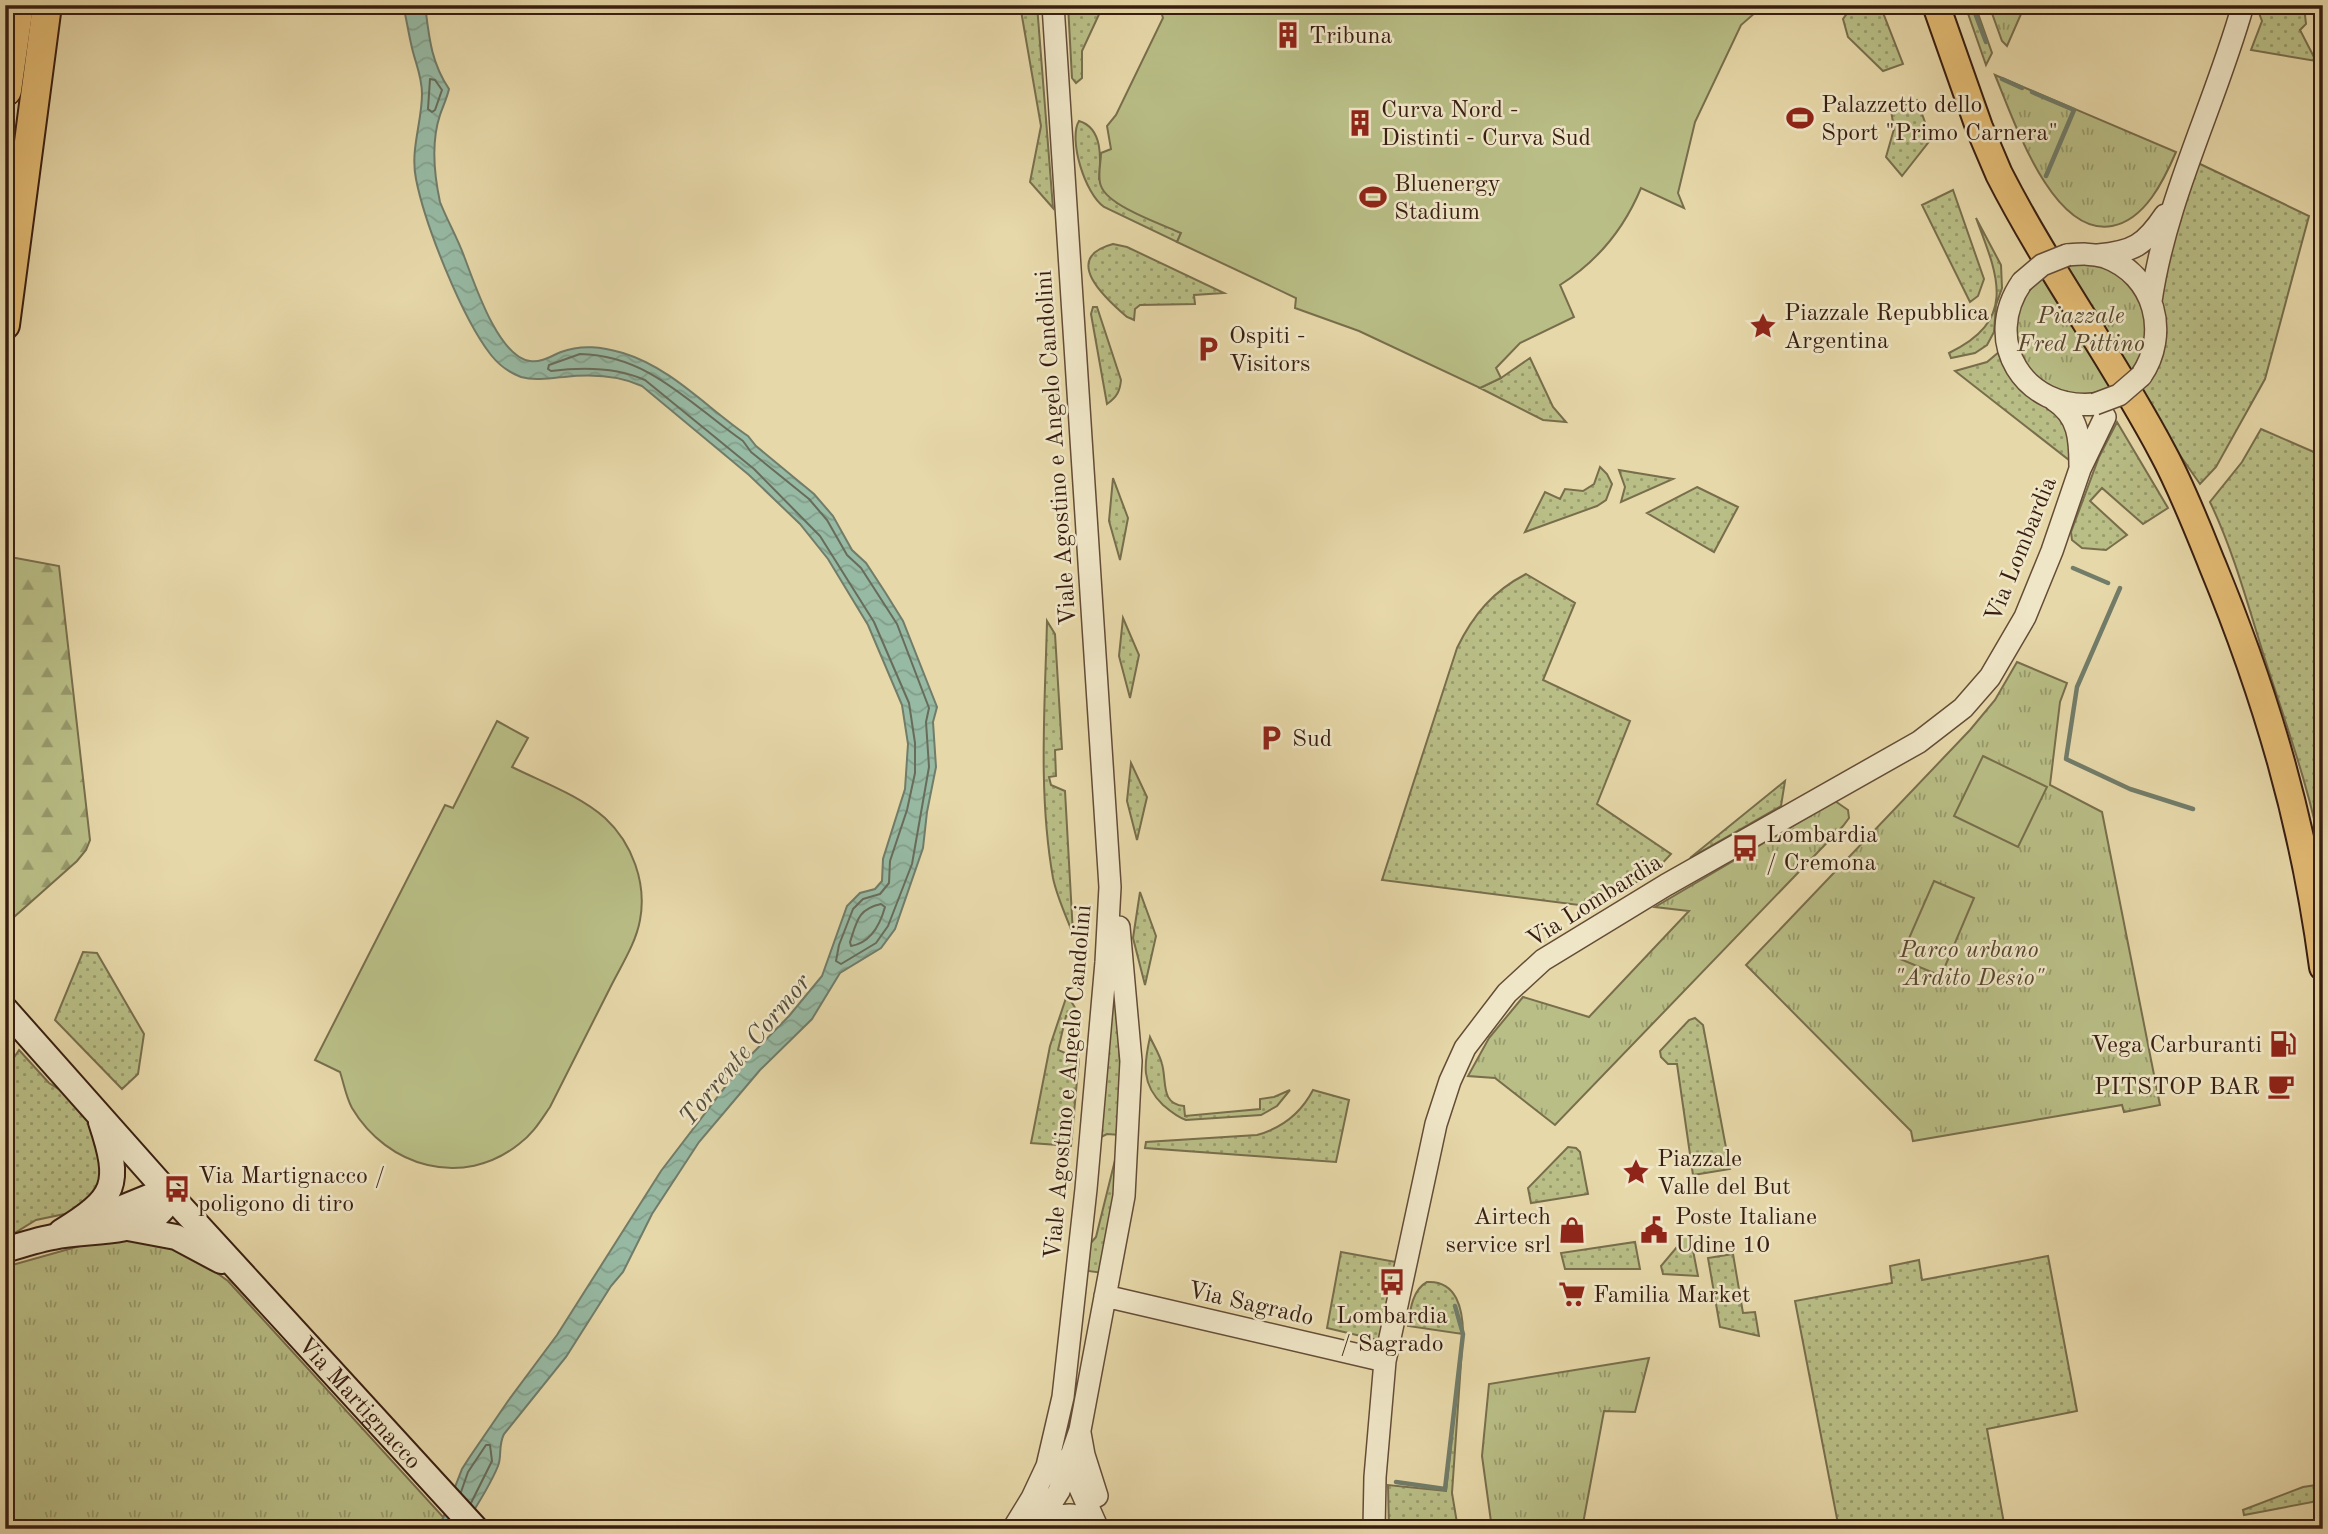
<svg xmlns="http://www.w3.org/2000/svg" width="2328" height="1534" viewBox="0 0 2328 1534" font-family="'Old Standard TT',serif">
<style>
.grass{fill:url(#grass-dots);stroke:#786e4c;stroke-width:2}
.forest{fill:url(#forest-firs);stroke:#786e4c;stroke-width:2}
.park{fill:url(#park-tufts);stroke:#786e4c;stroke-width:2}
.pitch{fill:#b9be86;stroke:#786e4c;stroke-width:2}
.water{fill:url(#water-waves);stroke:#717c69;stroke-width:2}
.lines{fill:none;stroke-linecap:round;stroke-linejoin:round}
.shore{stroke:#686c5a;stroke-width:2}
.stream{stroke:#717c69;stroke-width:4.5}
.tertiary-casing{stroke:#644c37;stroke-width:24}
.secondary-casing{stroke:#381e11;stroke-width:28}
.primary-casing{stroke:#381e11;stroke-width:30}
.trunk-casing{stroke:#381e11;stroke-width:32}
.motorway-casing{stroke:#381e11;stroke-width:35}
.tertiary{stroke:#efe6c7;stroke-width:21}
.secondary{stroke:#efe6c7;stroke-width:24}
.primary{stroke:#e4bc74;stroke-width:26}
.trunk{stroke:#e4bc74;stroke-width:28}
.motorway{stroke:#e4bc74;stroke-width:32}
.tertiary-bridge-casing{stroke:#644c37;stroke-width:24;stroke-linecap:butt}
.tertiary-bridge{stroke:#efe6c7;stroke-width:21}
.labels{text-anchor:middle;stroke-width:5;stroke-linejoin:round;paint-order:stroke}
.poi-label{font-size:24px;fill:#381e11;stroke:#efe6c7;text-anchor:start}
.park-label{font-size:24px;font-style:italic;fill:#58462e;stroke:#efe6c7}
.street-label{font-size:24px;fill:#381e11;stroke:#efe6c7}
.water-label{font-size:26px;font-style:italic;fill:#544d3d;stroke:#efe6c7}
</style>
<defs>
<pattern id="grass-dots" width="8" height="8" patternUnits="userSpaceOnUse" patternTransform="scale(1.75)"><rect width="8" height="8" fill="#b9be86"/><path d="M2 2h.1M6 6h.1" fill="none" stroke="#979a6c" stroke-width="1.8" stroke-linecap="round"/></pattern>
<pattern id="forest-firs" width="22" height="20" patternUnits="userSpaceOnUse" patternTransform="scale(1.75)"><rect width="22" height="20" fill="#b9be86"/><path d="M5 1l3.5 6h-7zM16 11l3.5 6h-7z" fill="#979a6c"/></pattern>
<pattern id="park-tufts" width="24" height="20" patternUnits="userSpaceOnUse" patternTransform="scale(1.75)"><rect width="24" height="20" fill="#b9be86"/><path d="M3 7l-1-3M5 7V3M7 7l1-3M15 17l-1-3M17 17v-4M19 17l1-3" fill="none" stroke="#979a6c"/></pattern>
<pattern id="water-waves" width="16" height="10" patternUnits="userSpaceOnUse" patternTransform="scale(1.75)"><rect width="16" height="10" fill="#97baa4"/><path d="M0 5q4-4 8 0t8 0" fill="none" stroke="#839f8c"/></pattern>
</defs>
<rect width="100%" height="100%" fill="#e7d8a9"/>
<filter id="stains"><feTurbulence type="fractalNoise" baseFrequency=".00286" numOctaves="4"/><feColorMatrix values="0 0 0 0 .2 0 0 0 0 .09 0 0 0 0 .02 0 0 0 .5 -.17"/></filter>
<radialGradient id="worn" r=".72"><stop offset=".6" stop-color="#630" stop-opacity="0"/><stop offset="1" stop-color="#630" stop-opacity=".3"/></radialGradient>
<path class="grass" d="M1020 5H1037L1053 208 1030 182 1041 126Z
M1068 5H1096L1102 8 1082 51V78L1076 83 1072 78Z
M1853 5H1880L1903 64 1883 71 1848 37 1843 19Z
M1965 5H1975L1992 53 1986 65Z
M2263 5H2309L2312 8 2305 15 2306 24 2300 30 2316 61 2251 50 2262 21 2259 13Z
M1917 100 1931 139 1902 176 1886 157 1894 129 1891 110Z
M1079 121C1103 128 1101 159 1099 179L1117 203 1181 233 1177 242 1104 207C1085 194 1068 139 1079 121Z
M2198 163 2309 216 2265 379 2216 467 2200 484 2136 392 2161 300 2170 250Z
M1953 190 1984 279 1978 296 1970 302 1922 205Z
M1976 218 2001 265 2002 288 1996 305 1994 332 1987 345 1975 353 1951 358 1949 353C2018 320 1998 276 1976 218Z
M1113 244 1127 247 1224 293 1194 295 1195 304 1140 305 1135 309 1134 320 1127 317C1106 299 1060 258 1113 244Z
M1093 307H1097L1121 380C1120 391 1117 397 1107 404L1091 314Z
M1999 352 2006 371 2020 388 2059 412 2073 447 2069 460 1955 371 1987 362Z
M1530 358 1553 407 1566 422 1543 420 1480 388 1501 378Z
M2117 422 2168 508 2143 524 2102 488 2090 501 2127 535 2106 550 2082 548 2072 540 2071 532 2099 457Z
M2261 429 2323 456V862C2311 791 2285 722 2263 653 2247 602 2233 550 2210 502L2242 462Z
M1600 467 1607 474 1612 484 1606 500 1597 506 1525 532 1545 492 1560 499 1565 489 1583 491 1594 484Z
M1619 470 1673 479 1621 502 1625 487Z
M1113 478 1128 518 1120 560 1109 521Z
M1697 487 1738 507 1714 552 1647 513Z
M1526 574 1575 603 1543 680 1630 721 1597 804 1671 854 1656 870 1595 907 1382 880 1457 648C1473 615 1493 591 1526 574Z
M1123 618 1139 655 1130 698 1119 656Z
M1047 621 1055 634 1062 749 1055 750 1056 776 1049 777 1051 785 1065 791 1073 934C1066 916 1057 897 1053 878 1038 793 1045 706 1047 621Z
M1131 763 1147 797 1137 840 1127 801Z
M1785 781 1781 806 1690 858Z
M1140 892 1156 936 1145 985 1133 938Z
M1114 947 1121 1085 1120 1135 1107 1134 1101 1137Z
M83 952 97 953 144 1034 138 1074 122 1089 55 1020Z
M1067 995 1081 1017 1066 1016 1058 1050 1079 1059 1071 1146 1031 1143 1050 1046Z
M1695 1018 1703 1025 1730 1169 1693 1175 1677 1064H1668L1661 1057 1660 1051 1689 1020Z
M1150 1037C1154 1046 1160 1055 1162 1064 1167 1081 1160 1104 1184 1106L1185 1116 1260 1109V1099L1274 1097 1290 1090 1277 1106 1261 1115 1186 1120C1177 1117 1170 1111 1163 1105 1141 1084 1144 1064 1150 1037Z
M19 1050 49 1083 73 1098 95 1129 104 1184 74 1212 36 1220 13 1234 5 1236V1071Z
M1313 1090 1349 1100 1336 1162 1145 1148 1146 1142 1257 1135C1282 1128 1301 1113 1313 1090Z
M1119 1144H1123L1103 1273 1088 1271 1090 1244 1096 1237Z
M1568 1147 1576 1148 1580 1152 1588 1194 1531 1203 1528 1188Z
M1690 1235 1698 1276 1663 1274 1661 1266 1677 1247 1679 1237Z
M1635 1242 1640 1269H1565L1561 1253Z
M1341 1252 1396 1262 1382 1341 1327 1328Z
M1733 1254 1743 1313 1755 1312 1759 1336 1720 1327 1708 1258Z
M2048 1256 2077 1411 1987 1429 2005 1529H1839L1795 1301 1892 1283 1890 1266 1919 1260 1922 1280Z
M1427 1282C1457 1280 1463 1310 1463 1334L1452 1493 1458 1529H1389L1388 1485 1446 1491 1463 1334 1408 1326C1410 1311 1412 1290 1427 1282Z
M2323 1484V1500L2244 1515 2243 1510 2303 1487Z"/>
<path class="forest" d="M5 556 59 566 90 840 86 850 77 861 5 925Z"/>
<path class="park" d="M1989 5H2025L2007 46 2002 41Z
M1995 75 2176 152C2164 180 2145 220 2112 226 2052 237 2013 118 1995 75Z
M2016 329a65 65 0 1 1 130 0a65 65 0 1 1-130 0Z
M2017 662 2067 683 2060 702 2050 785 2102 812 2160 1105 2124 1112 2122 1105 1913 1141 1911 1131 1746 965 1970 730 1995 700Z
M1835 801 1848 810 1849 818 1843 826 1555 1125 1495 1078 1468 1076 1489 1038 1523 997 1589 1017 1689 911 1655 907Z
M126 1233 188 1252 228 1281 454 1529H5V1267Z
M1649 1358 1635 1412 1604 1411 1582 1529H1492L1482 1456 1489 1384Z"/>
<path class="pitch" d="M1159 5H1764L1741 25 1695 122 1678 193 1684 208 1641 188C1624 229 1598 261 1560 285L1574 317 1520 343 1496 368 1501 378 1480 388 1359 331 1295 308 1296 298 1177 242 1181 233C1161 224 1108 206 1101 186 1097 177 1101 163 1101 153L1111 149 1107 126 1116 115 1163 18Z
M497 721 528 738 512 767C542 782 579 795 605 818 632 843 647 883 640 920 636 943 621 966 610 988 590 1027 570 1067 550 1107 541 1120 533 1134 519 1144 463 1189 387 1167 352 1108 346 1097 344 1084 340 1072L315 1060 445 805 453 808Z
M1983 756 2047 787 2018 847 1954 816Z
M1934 881 1974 898 1941 976 1900 959Z"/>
<path class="water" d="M403 5H425C429 37 431 62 449 89 447 98 443 106 440 115 431 142 434 174 440 202 447 220 457 237 464 256 474 282 498 357 530 361 541 363 551 356 561 352 582 344 602 347 623 353 672 368 707 408 748 436L756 446 814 494 833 516 852 550 866 563 885 592 903 621 937 707 933 722 936 767 927 812 923 848 895 929 881 948 840 973 812 1019 760 1070 699 1142 652 1214 623 1272 611 1286 566 1357 504 1434C498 1446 502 1456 498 1466 489 1488 475 1509 462 1529H436L443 1518 462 1469 469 1458 508 1401 557 1335 661 1171 745 1061 789 1016 822 976 847 906 860 893 875 889 882 881 883 859 905 789 908 744 902 705 868 625 828 559 800 524 749 475 642 386C618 375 590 374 564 377 549 378 535 381 521 377 510 373 499 365 491 355 462 318 425 225 416 179 410 150 422 122 422 94 422 78 417 67 413 52 409 37 407 21 403 5Z"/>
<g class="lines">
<path class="shore" d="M430 79 435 80 442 90 435 110 432 112 428 109Z
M580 354C649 355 691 405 743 441L751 452 809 499 827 520 847 555 861 568 897 624 929 708 926 722 929 767 912 864 888 926 876 943 841 964 836 961 839 945 853 909 863 899 880 894 889 883 890 861 907 810 915 773V743L909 703 874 622 820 536 754 469 645 380C616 367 582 367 551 371L548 369 549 365Z
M881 904 885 907C880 925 870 943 851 946L850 942C857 921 858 909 881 904Z
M461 1492 468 1472 486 1445H490L492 1461 471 1503"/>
<path class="stream" d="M1972 5 1986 42
M2002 79 2022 88
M2032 92 2074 110 2046 176
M2073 568 2108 583
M2120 588 2077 687 2066 759 2130 789 2193 809
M1396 1482 1445 1489 1463 1334 1455 1306"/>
<defs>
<path id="tertiary" d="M2067 255C2080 254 2092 253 2105 257 2155 275 2170 334 2141 376
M2098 255C2133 252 2145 245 2165 215
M2022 282C1981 341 2024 411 2095 404
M2151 301C2166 198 2215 105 2243 5
M2054 400C2079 416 2080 439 2080 466
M1105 1296 1385 1361
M1080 1433 1084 1455 1097 1496
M1067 1459 1098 1529
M1039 1525C1065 1512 1075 1510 1098 1529
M1013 1529 1032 1498 1047 1466 1063 1397 1086 1189 1106 962 1110 887 1053 5
M1035 1529 1059 1491 1080 1430 1124 1196 1131 1061 1119 927
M1374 1529 1375 1477 1385 1361 1436 1124 1450 1081 1465 1048 1507 993 1543 960 1666 885 1919 742 1963 708 1990 677 2025 617 2052 551 2080 469 2105 417"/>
<g id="secondary">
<path id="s1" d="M5 1009 171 1196 476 1529"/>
<path d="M90 1221 151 1196H171"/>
<path d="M128 1228 176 1237 221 1261"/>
<path d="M61 1232C116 1198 122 1185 101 1122"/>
<path d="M5 1250C21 1245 37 1240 53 1237 85 1230 126 1235 154 1217 162 1212 167 1204 171 1196"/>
</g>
<path id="primary" d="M1936 5 1979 127 1999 174C2048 270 2113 358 2163 453 2182 488 2197 527 2212 564 2267 697 2304 824 2323 967"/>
<path id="trunk" d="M5 325 47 5"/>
<path id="motorway" d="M5 90 17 5"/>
</defs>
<use href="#tertiary" class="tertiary-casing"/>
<use href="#secondary" class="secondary-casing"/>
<use href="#primary" class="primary-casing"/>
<use href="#trunk" class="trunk-casing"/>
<use href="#motorway" class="motorway-casing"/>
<use href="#tertiary" class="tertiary"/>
<use href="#secondary" class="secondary"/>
<use href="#primary" class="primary"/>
<use href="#trunk" class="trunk"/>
<use href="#motorway" class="motorway"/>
<defs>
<path id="tertiary-bridge" d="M2022 282 2042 265 2067 255
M2095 404 2119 395 2141 376"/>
</defs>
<use href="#tertiary-bridge" class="tertiary-bridge-casing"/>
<use href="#tertiary-bridge" class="tertiary-bridge"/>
</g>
<defs>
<symbol id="building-bare" viewBox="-9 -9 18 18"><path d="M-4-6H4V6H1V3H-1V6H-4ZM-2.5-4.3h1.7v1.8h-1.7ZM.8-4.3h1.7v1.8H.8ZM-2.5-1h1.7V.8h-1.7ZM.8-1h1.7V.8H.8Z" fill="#8f2418" stroke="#efe6c7" stroke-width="2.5" paint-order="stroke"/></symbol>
<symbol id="stadium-bare" viewBox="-9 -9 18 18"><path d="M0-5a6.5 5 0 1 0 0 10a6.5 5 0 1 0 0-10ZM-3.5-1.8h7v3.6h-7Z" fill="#8f2418" stroke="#efe6c7" stroke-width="2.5" paint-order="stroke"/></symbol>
<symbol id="sight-bare" viewBox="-9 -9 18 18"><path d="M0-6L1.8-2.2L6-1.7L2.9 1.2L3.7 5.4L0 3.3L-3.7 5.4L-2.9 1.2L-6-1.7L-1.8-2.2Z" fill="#8f2418" stroke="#efe6c7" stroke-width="2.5" paint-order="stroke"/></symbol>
<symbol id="parking-bare" viewBox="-9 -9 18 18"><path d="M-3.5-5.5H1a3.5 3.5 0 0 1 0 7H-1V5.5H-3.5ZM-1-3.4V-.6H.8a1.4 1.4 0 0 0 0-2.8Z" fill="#8f2418" stroke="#efe6c7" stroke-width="2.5" paint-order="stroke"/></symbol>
<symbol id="bus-bare" viewBox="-9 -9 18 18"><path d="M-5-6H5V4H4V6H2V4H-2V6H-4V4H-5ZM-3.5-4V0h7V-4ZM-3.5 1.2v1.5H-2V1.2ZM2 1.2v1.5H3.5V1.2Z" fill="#8f2418" stroke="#efe6c7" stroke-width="2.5" paint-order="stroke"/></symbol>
<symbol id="fuel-bare" viewBox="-9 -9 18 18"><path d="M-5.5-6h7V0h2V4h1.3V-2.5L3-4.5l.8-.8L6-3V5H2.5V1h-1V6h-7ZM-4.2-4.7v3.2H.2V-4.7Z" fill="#8f2418" stroke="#efe6c7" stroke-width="2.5" paint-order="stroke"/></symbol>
<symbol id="cafe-bare" viewBox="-9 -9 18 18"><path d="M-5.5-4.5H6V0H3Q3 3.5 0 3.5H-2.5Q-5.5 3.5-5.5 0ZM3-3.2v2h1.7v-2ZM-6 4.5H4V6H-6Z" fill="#8f2418" stroke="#efe6c7" stroke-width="2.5" paint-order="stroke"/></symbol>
<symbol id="shop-bare" viewBox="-9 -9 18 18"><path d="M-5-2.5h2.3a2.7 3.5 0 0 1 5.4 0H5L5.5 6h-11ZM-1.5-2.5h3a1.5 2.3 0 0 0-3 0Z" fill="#8f2418" stroke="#efe6c7" stroke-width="2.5" paint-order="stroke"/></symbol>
<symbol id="civic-bare" viewBox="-9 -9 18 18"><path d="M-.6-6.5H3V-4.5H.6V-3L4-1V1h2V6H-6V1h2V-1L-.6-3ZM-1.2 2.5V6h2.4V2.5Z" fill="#8f2418" stroke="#efe6c7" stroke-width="2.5" paint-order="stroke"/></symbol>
<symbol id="supermarket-bare" viewBox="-9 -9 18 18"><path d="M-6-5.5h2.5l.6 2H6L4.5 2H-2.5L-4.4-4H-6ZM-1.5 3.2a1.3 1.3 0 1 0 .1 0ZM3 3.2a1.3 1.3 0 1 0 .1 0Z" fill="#8f2418" stroke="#efe6c7" stroke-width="2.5" paint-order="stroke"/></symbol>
</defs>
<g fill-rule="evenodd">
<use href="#building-bare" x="1269" y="16" width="38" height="38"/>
<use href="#stadium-bare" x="1781" y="99" width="38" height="38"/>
<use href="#building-bare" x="1341" y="104" width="38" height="38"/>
<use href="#stadium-bare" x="1354" y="178" width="38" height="38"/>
<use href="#sight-bare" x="1744" y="307" width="38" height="38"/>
<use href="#parking-bare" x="1189" y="330" width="38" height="38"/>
<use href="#parking-bare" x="1252" y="719" width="38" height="38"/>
<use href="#bus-bare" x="1726" y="829" width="38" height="38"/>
<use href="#fuel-bare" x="2264" y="1025" width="38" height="38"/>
<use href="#cafe-bare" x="2262" y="1067" width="38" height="38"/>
<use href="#sight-bare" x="1617" y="1153" width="38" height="38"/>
<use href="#bus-bare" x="158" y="1170" width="38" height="38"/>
<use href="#shop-bare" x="1553" y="1211" width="38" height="38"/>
<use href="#civic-bare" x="1635" y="1211" width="38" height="38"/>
<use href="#bus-bare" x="1373" y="1263" width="38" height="38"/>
<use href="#supermarket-bare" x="1553" y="1275" width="38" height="38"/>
</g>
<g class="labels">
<g class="poi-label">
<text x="1309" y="43">Tribuna</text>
<text x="1821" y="112">Palazzetto dello<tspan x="1821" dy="28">Sport "Primo Carnera"</tspan></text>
<text x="1381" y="117">Curva Nord -<tspan x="1381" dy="28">Distinti - Curva Sud</tspan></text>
<text x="1394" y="191">Bluenergy<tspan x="1394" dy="28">Stadium</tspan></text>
<text x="1784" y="320">Piazzale Repubblica<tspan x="1784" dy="28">Argentina</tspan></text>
<text x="1229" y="343">Ospiti -<tspan x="1229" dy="28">Visitors</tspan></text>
<text x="1292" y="746">Sud</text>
<text x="1766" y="842">Lombardia<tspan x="1766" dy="28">/ Cremona</tspan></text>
<text x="2262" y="1052" text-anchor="end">Vega Carburanti</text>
<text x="2260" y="1094" text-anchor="end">PITSTOP BAR</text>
<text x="1657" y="1166">Piazzale<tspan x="1657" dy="28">Valle del But</tspan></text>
<text x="198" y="1183">Via Martignacco /<tspan x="198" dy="28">poligono di tiro</tspan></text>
<text x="1551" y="1224" text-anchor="end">Airtech<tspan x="1551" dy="28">service srl</tspan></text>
<text x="1675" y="1224">Poste Italiane<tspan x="1675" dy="28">Udine 10</tspan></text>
<text x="1593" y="1302">Familia Market</text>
<text x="1392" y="1323" text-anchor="middle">Lombardia<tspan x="1392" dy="28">/ Sagrado</tspan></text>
</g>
<g class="park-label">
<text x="2081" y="323">Piazzale<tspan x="2081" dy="28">Fred Pittino</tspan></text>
<text x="1969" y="957">Parco urbano<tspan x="1969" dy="28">"Ardito Desio"</tspan></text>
</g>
<g class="street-label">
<text transform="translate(1055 448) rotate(-94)" y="8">Viale Agostino e Angelo Candolini</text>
<text transform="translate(2020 549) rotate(-68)" y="8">Via Lombardia</text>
<text transform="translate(1594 900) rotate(-32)" y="8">Via Lombardia</text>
<text transform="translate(1067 1082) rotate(-85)" y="8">Viale Agostino e Angelo Candolini</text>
<text transform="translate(1251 1303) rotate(13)" y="8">Via Sagrado</text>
<text dy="8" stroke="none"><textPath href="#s1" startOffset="530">Via Martignacco</textPath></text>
</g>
<g class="water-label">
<text transform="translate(744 1049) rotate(-50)" y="9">Torrente Cormor</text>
</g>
</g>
<rect width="2328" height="1534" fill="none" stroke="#e7d8a9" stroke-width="28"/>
<rect x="7" y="7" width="2314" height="1520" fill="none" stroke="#381e11" stroke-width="3.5"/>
<rect x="14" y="14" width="2300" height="1506" fill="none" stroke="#381e11" stroke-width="2"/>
<rect width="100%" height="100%" filter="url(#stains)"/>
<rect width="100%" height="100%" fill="url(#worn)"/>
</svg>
